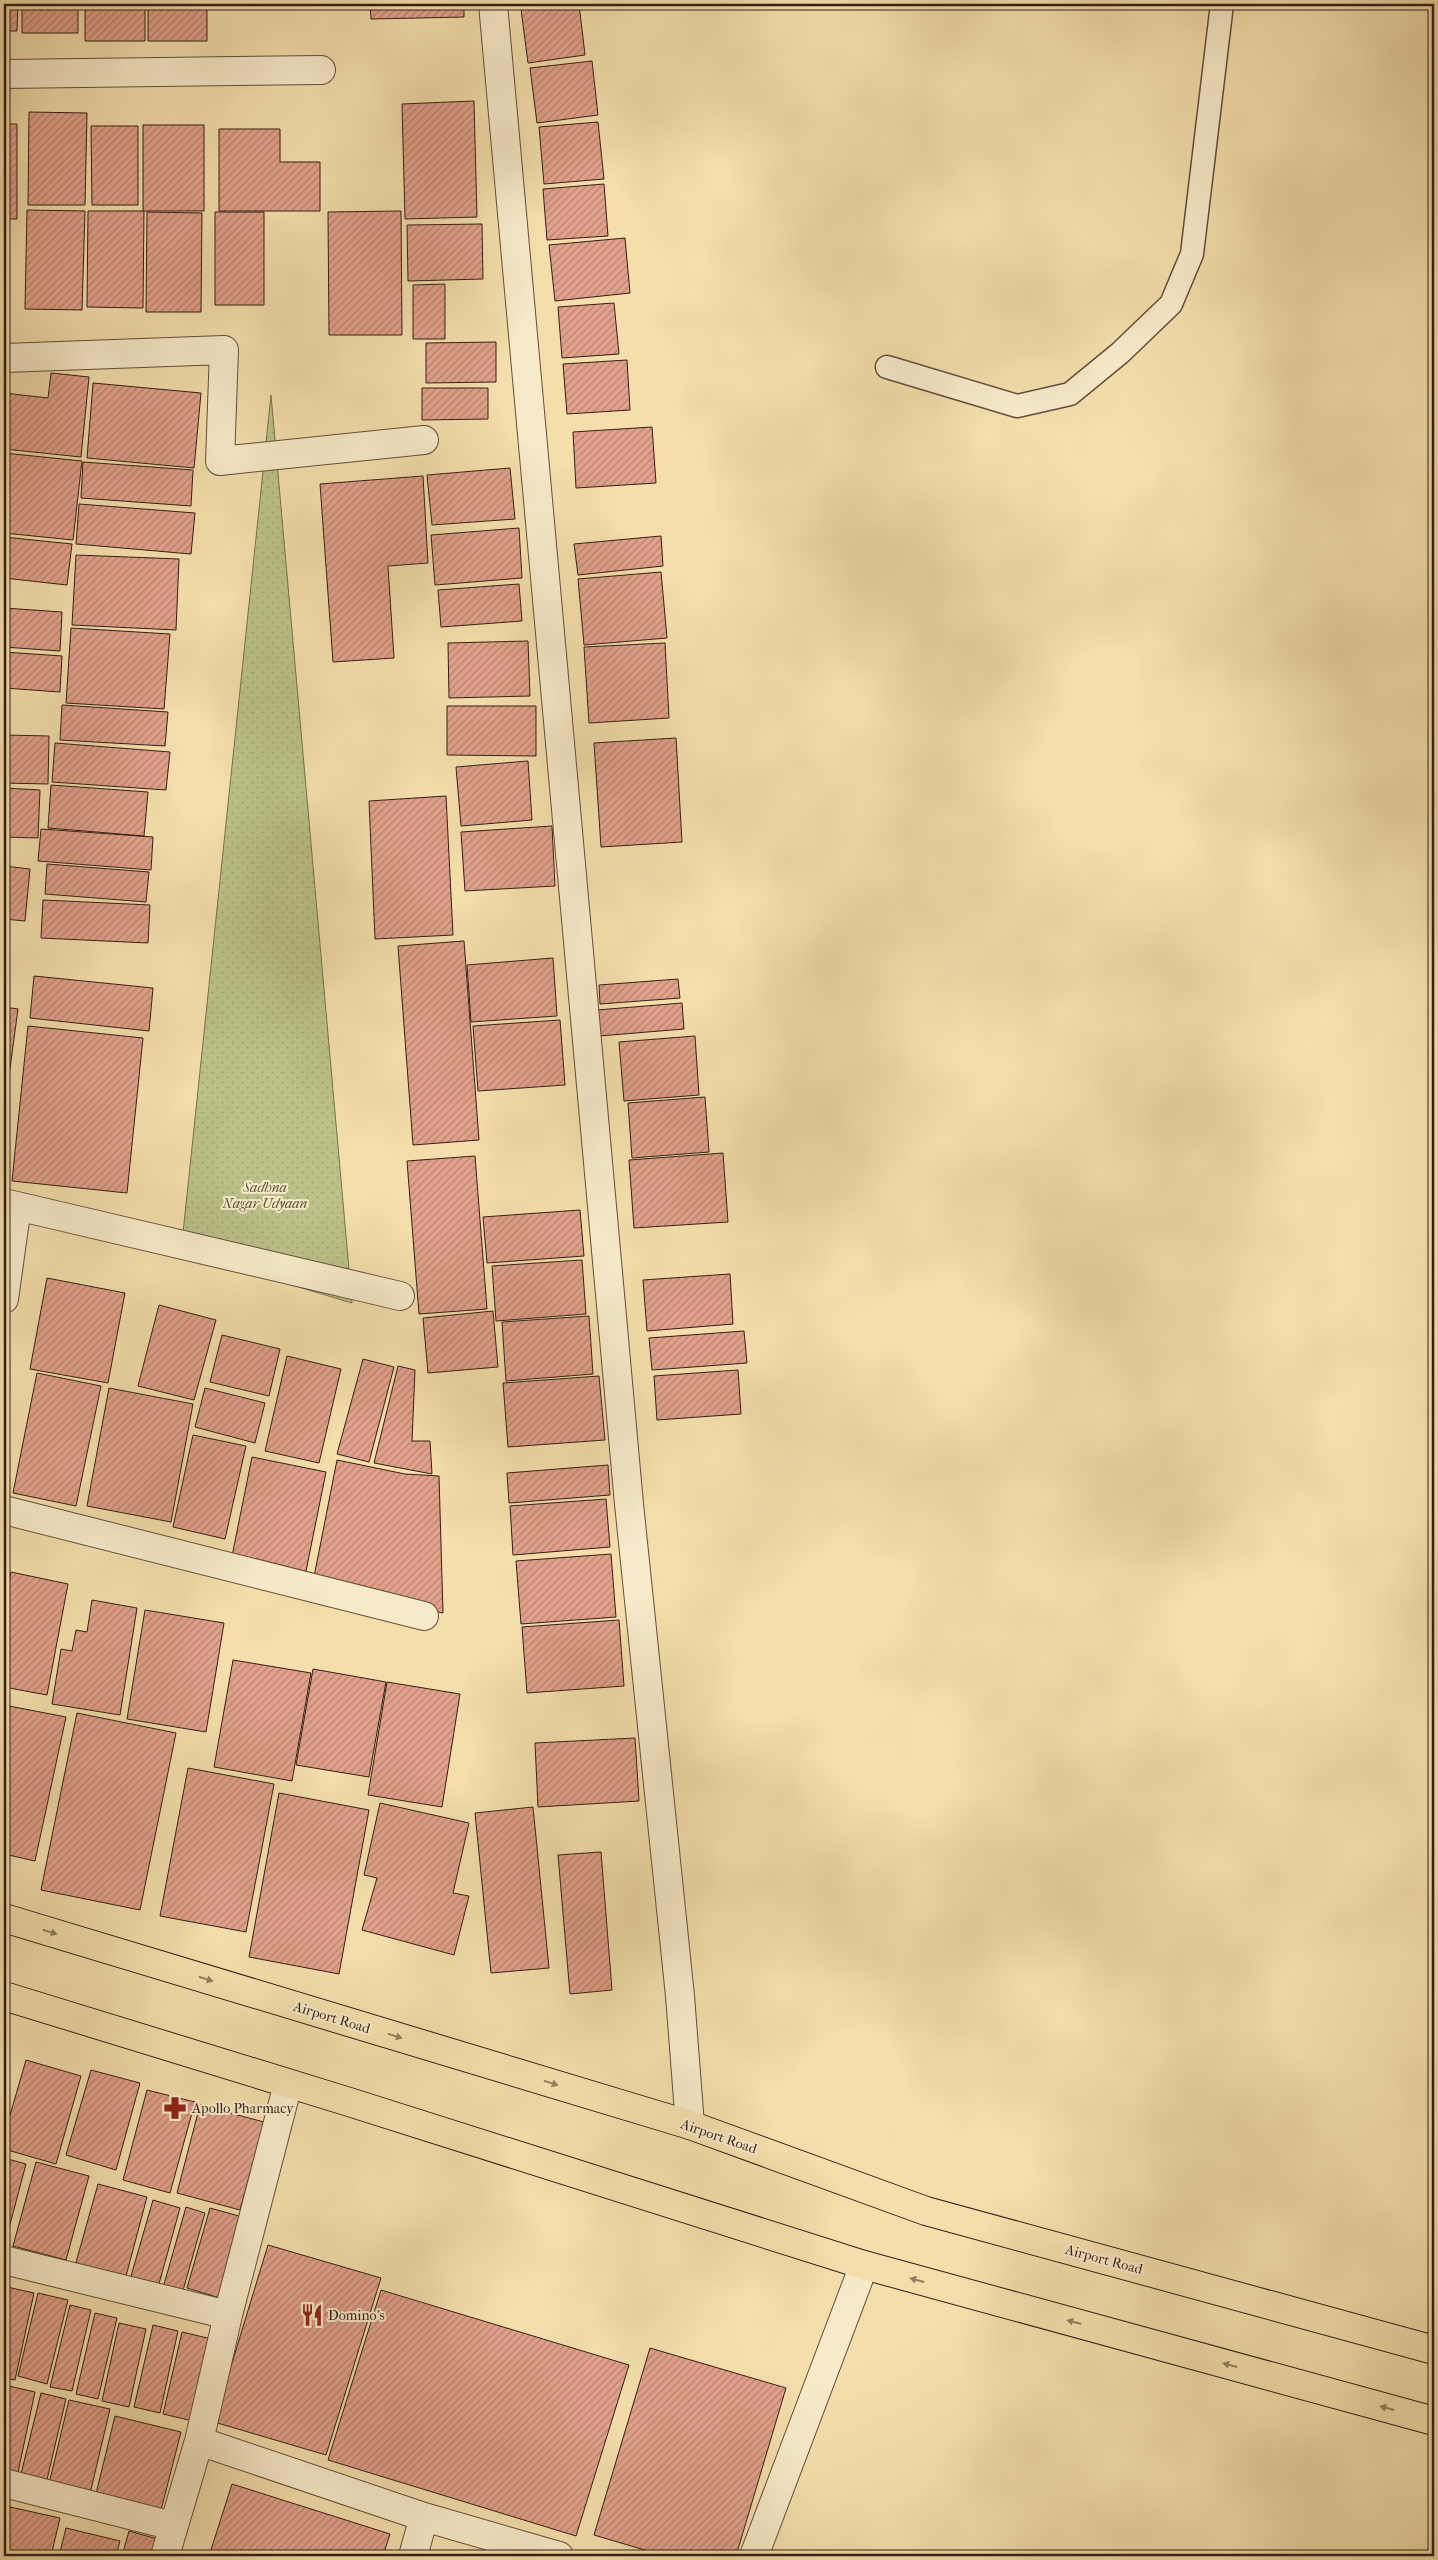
<svg xmlns="http://www.w3.org/2000/svg" width="1438" height="2560" viewBox="0 0 1438 2560" font-family="'IM FELL French Canon',serif">
<style>
.green{fill:url(#green-dots);stroke:#78704e}
.building{fill:url(#building-hatch);stroke:#341e14}
.lines{fill:none;stroke-linecap:round;stroke-linejoin:round}
.lane-casing{stroke:#644e3a;stroke-width:25}
.street-casing{stroke:#644e3a;stroke-width:30}
.primary-casing{stroke:#341e14;stroke-width:30}
.lane{stroke:#f7eac9;stroke-width:22}
.street{stroke:#f7eac9;stroke-width:28}
.primary{stroke:#f3deac;stroke-width:28}
.oneway{fill:#947e60}
.labels{text-anchor:middle;stroke-width:4;stroke-linejoin:round;paint-order:stroke}
.park-label{font-size:14px;font-style:italic;fill:#5c4f37;stroke:#f7eac9}
.street-label{font-size:14px;fill:#341e14;stroke:#f7eac9}
.poi-label{font-size:14px;fill:#341e14;stroke:#f7eac9;text-anchor:start}
</style>
<defs>
<pattern id="green-dots" width="8" height="8" patternUnits="userSpaceOnUse" patternTransform="scale(1.25)"><rect width="8" height="8" fill="#bbc189"/><path d="M2 2h.1M6 6h.1" fill="none" stroke="#a1a575" stroke-width="1.8" stroke-linecap="round"/></pattern>
<pattern id="building-hatch" width="6" height="6" patternUnits="userSpaceOnUse" patternTransform="scale(1.25)"><rect width="6" height="6" fill="#e2a18b"/><path d="M-1 1l2-2M0 6l6-6M5 7l2-2" fill="none" stroke="#b88370"/></pattern>
</defs>
<rect width="100%" height="100%" fill="#f3deac"/>
<filter id="stains"><feTurbulence type="fractalNoise" baseFrequency=".004" numOctaves="4"/><feColorMatrix values="0 0 0 0 .2 0 0 0 0 .09 0 0 0 0 .02 0 0 0 .5 -.17"/></filter>
<radialGradient id="worn" r=".72"><stop offset=".6" stop-color="#630" stop-opacity="0"/><stop offset="1" stop-color="#630" stop-opacity=".3"/></radialGradient>
<path class="green" d="M271 395 352 1303 181 1252Z"/>
<path class="building" d="M4 4H18L17 31H4Z
M22 4H78V33H22Z
M85 4H145V41H85Z
M148 4H207V41H148Z
M370 4H464V17L371 19Z
M564 4H579L585 55 528 63 521 9Z
M592 61 598 115 537 123 530 68Z
M474 101 477 217 405 219 402 104Z
M29 112 87 113 85 205H28Z
M598 122 604 179 544 184 539 127Z
M4 124H17V219H4Z
M143 125H204V211H143Z
M91 126H138V205H92Z
M219 129H280V162H320V211H219Z
M604 184 608 236 547 240 543 189Z
M27 210 85 211 82 310 25 309Z
M88 211H144L143 308 87 307Z
M401 211 402 335H329L328 212Z
M147 212 202 213 201 312H146Z
M215 212H264V305H215Z
M482 224 483 279 408 281 407 225Z
M625 238 630 293 555 301 549 245Z
M445 284V339H413V285Z
M614 303 619 354 562 358 558 307Z
M496 342V382L426 383V343Z
M627 360 630 410 567 414 563 364Z
M51 373 89 377 81 457 4 449V393L48 398Z
M93 383 201 393 194 468 87 458Z
M422 388H488V419L422 420Z
M652 427 656 483 576 488 573 432Z
M4 453 82 461 73 540 4 533Z
M83 462 193 470 191 506 81 498Z
M510 468 515 519 432 525 427 475Z
M423 476 428 563 388 566 394 658 333 662 320 484Z
M79 504 195 513 191 554 76 544Z
M519 528 522 578 435 585 431 535Z
M661 536 663 566 578 575 574 544Z
M4 537 72 544 67 585 4 578Z
M76 555 179 559 176 630 72 625Z
M661 572 667 638 584 645 578 579Z
M519 584 522 621 441 627 438 590Z
M4 608 62 612 60 651 4 647Z
M71 628 170 634 164 709 66 703Z
M528 641 530 696 449 698 448 643Z
M665 643 669 718 589 723 584 647Z
M4 652 62 656 60 692 4 688Z
M62 705 168 712 165 746 60 740Z
M447 706H536V756L447 755Z
M4 735 49 736 48 784 4 783Z
M676 738 682 842 601 847 594 743Z
M55 743 170 752 166 790 52 782Z
M528 761 532 820 461 826 456 767Z
M51 785 148 792 144 836 48 828Z
M4 788 40 790 38 838 4 837Z
M446 796 453 935 375 939 369 801Z
M552 826 555 886 465 891 461 832Z
M41 829 153 837 151 870 38 861Z
M47 864 149 872 146 902 45 894Z
M4 866 30 869 25 921 4 919Z
M43 900 150 905 148 943 41 938Z
M464 941 479 1140 413 1145 398 946Z
M553 958 557 1016 471 1022 467 965Z
M34 976 153 988 149 1031 30 1018Z
M678 979 680 998 600 1004 599 985Z
M682 1003 684 1029 599 1036 597 1010Z
M4 1007 18 1009 4 1113Z
M560 1020 565 1085 478 1091 473 1026Z
M28 1026 143 1038 127 1193 12 1181Z
M695 1036 699 1095 624 1101 619 1042Z
M705 1097 709 1152 632 1158 628 1103Z
M723 1153 728 1222 634 1228 629 1160Z
M475 1156 487 1309 419 1314 407 1161Z
M580 1210 584 1256 487 1263 483 1217Z
M582 1260 586 1314 496 1321 492 1266Z
M730 1274 733 1324 647 1331 643 1280Z
M47 1278 125 1293 108 1383 30 1369Z
M159 1305 216 1320 194 1400 138 1386Z
M493 1311 498 1367 428 1373 423 1318Z
M589 1316 593 1374 506 1381 502 1322Z
M744 1331 747 1363 652 1370 649 1338Z
M222 1335 280 1349 269 1396 210 1382Z
M287 1356 341 1369 319 1463 265 1451Z
M363 1359 394 1367 369 1462 337 1454Z
M398 1366 415 1370 412 1441H430L432 1474 374 1463Z
M738 1370 741 1414 657 1420 654 1376Z
M37 1373 101 1386 76 1506 13 1493Z
M599 1376 605 1440 508 1447 503 1383Z
M109 1388 193 1404 171 1522 87 1506Z
M205 1388 265 1403 255 1443 195 1427Z
M193 1435 246 1446 225 1539 173 1527Z
M252 1457 326 1472 305 1576 231 1561Z
M337 1460 405 1474 439 1476 443 1613 406 1605 314 1577Z
M608 1465 610 1495 509 1503 507 1473Z
M606 1499 610 1547 513 1555 510 1506Z
M611 1554 616 1617 521 1624 516 1561Z
M11 1572 68 1584 47 1695 4 1687V1608Z
M92 1600 137 1608 120 1715 52 1704 61 1649 72 1651 76 1630 87 1632Z
M145 1610 224 1623 206 1732 127 1719Z
M619 1620 624 1686 527 1693 522 1627Z
M233 1660 311 1673 292 1781 214 1767Z
M313 1669 386 1682 369 1777 296 1765Z
M387 1682 460 1694 442 1807 368 1795Z
M4 1705 66 1717 35 1861 4 1854Z
M77 1713 176 1733 140 1910 41 1890Z
M635 1738 639 1801 538 1807 535 1743Z
M188 1768 274 1784 246 1932 160 1916Z
M279 1793 369 1810 339 1974 249 1957Z
M380 1803 469 1823 453 1893 469 1896 454 1955 362 1930 377 1878 364 1875Z
M533 1807 549 1968 491 1973 475 1813Z
M601 1852 612 1990 570 1994 558 1855Z
M26 2060 81 2076 56 2164 4 2149V2136Z
M91 2070 140 2083 116 2170 66 2155Z
M147 2090 195 2102 170 2193 123 2180Z
M200 2105 264 2122 240 2210 177 2193Z
M4 2158 26 2164 4 2247Z
M36 2162 89 2176 66 2260 13 2246Z
M98 2184 147 2197 125 2280 75 2266Z
M153 2200 180 2208 157 2291 129 2283Z
M186 2207 205 2213 182 2294 163 2288Z
M210 2208 246 2218 223 2299 187 2288Z
M268 2245 381 2278 326 2455 214 2422Z
M7 2287 34 2293 15 2380 4 2378V2302Z
M381 2290 629 2365 576 2536 328 2460Z
M38 2293 68 2300 47 2384 18 2376Z
M70 2305 91 2310 72 2391 50 2387Z
M95 2313 117 2318 98 2399 76 2394Z
M119 2323 146 2329 129 2407 102 2401Z
M153 2325 178 2331 160 2413 134 2407Z
M182 2332 216 2340 197 2422 163 2414Z
M650 2348 786 2388 736 2556H665L594 2535Z
M4 2385 35 2392 17 2477 4 2474Z
M41 2393 66 2399 45 2488 19 2482Z
M69 2400 110 2409 89 2498 48 2488Z
M115 2416 181 2432 160 2514 95 2498Z
M232 2484 390 2534 383 2556H209Z
M10 2507 60 2518 51 2556H4V2534Z
M66 2528 120 2541 116 2556H59Z
M129 2531 161 2540 156 2556H122Z"/>
<g class="lines">
<defs>
<path id="lane" d="M887 367 1017 406 1070 394 1120 353 1171 304 1192 254 1222 4"/>
<path id="street" d="M493 4 629 1504 680 1996 690 2125
M4 74 321 70
M4 358 224 350 220 461 424 440
M4 1203 400 1296
M4 1299 17 1206
M4 1510 424 1616
M4 2260 228 2315
M199 2441 424 2517 559 2556
M4 2483 173 2526
M165 2556 199 2441 228 2315 288 2084
M413 2556 424 2517
M754 2556 864 2265"/>
<path id="primary" d="M4 1918 690 2125 926 2211 1434 2350
M4 1996 346 2101 864 2265 1434 2421"/>
</defs>
<use href="#lane" class="lane-casing"/>
<use href="#street" class="street-casing"/>
<use href="#primary" class="primary-casing"/>
<use href="#lane" class="lane"/>
<use href="#street" class="street"/>
<use href="#primary" class="primary"/>
</g>
<defs><path id="oneway-solid" d="M-6-.8H1V-3.2L6.5 0L1 3.2V.8H-6Z" transform="scale(1.25)"/></defs>
<g class="oneway">
<use href="#oneway-solid" transform="translate(50 1932) rotate(17)"/>
<use href="#oneway-solid" transform="translate(206 1979) rotate(17)"/>
<use href="#oneway-solid" transform="translate(395 2036) rotate(17)"/>
<use href="#oneway-solid" transform="translate(551 2083) rotate(17)"/>
<use href="#oneway-solid" transform="translate(917 2280) rotate(-165)"/>
<use href="#oneway-solid" transform="translate(1074 2322) rotate(-165)"/>
<use href="#oneway-solid" transform="translate(1230 2365) rotate(-165)"/>
<use href="#oneway-solid" transform="translate(1387 2408) rotate(-165)"/>
</g>
<defs>
<symbol id="pharmacy-bare" viewBox="-9 -9 18 18"><path d="M-2-6h4v4h4v4h-4v4h-4v-4h-4v-4h4Z" fill="#8f2418" stroke="#f7eac9" stroke-width="2.5" paint-order="stroke"/></symbol>
<symbol id="restaurant-bare" viewBox="-9 -9 18 18"><path d="M-5-6h1v4h1v-4h1v4h1v-4h1v5L-1.5 .5V6h-2V.5L-5-1ZM5-6V6H3V1.5H1.5Q1.5-4 5-6Z" fill="#8f2418" stroke="#f7eac9" stroke-width="2.5" paint-order="stroke"/></symbol>
</defs>
<g fill-rule="evenodd">
<use href="#pharmacy-bare" x="159" y="2092" width="32" height="32"/>
<use href="#restaurant-bare" x="296" y="2299" width="32" height="32"/>
</g>
<g class="labels">
<g class="park-label">
<text x="265" y="1192">Sadhna<tspan x="265" dy="16">Nagar Udyaan</tspan></text>
</g>
<g class="street-label">
<text transform="translate(332 2017) rotate(17)" y="5">Airport Road</text>
<text transform="translate(719 2136) rotate(19)" y="5">Airport Road</text>
<text transform="translate(1104 2259) rotate(15)" y="5">Airport Road</text>
</g>
<g class="poi-label">
<text x="192" y="2113">Apollo Pharmacy</text>
<text x="328" y="2320">Domino's</text>
</g>
</g>
<rect width="1438" height="2560" fill="none" stroke="#f3deac" stroke-width="20"/>
<rect x="5" y="5" width="1428" height="2550" fill="none" stroke="#341e14" stroke-width="2.5"/>
<rect x="10" y="10" width="1418" height="2540" fill="none" stroke="#341e14"/>
<rect width="100%" height="100%" filter="url(#stains)"/>
<rect width="100%" height="100%" fill="url(#worn)"/>
</svg>
